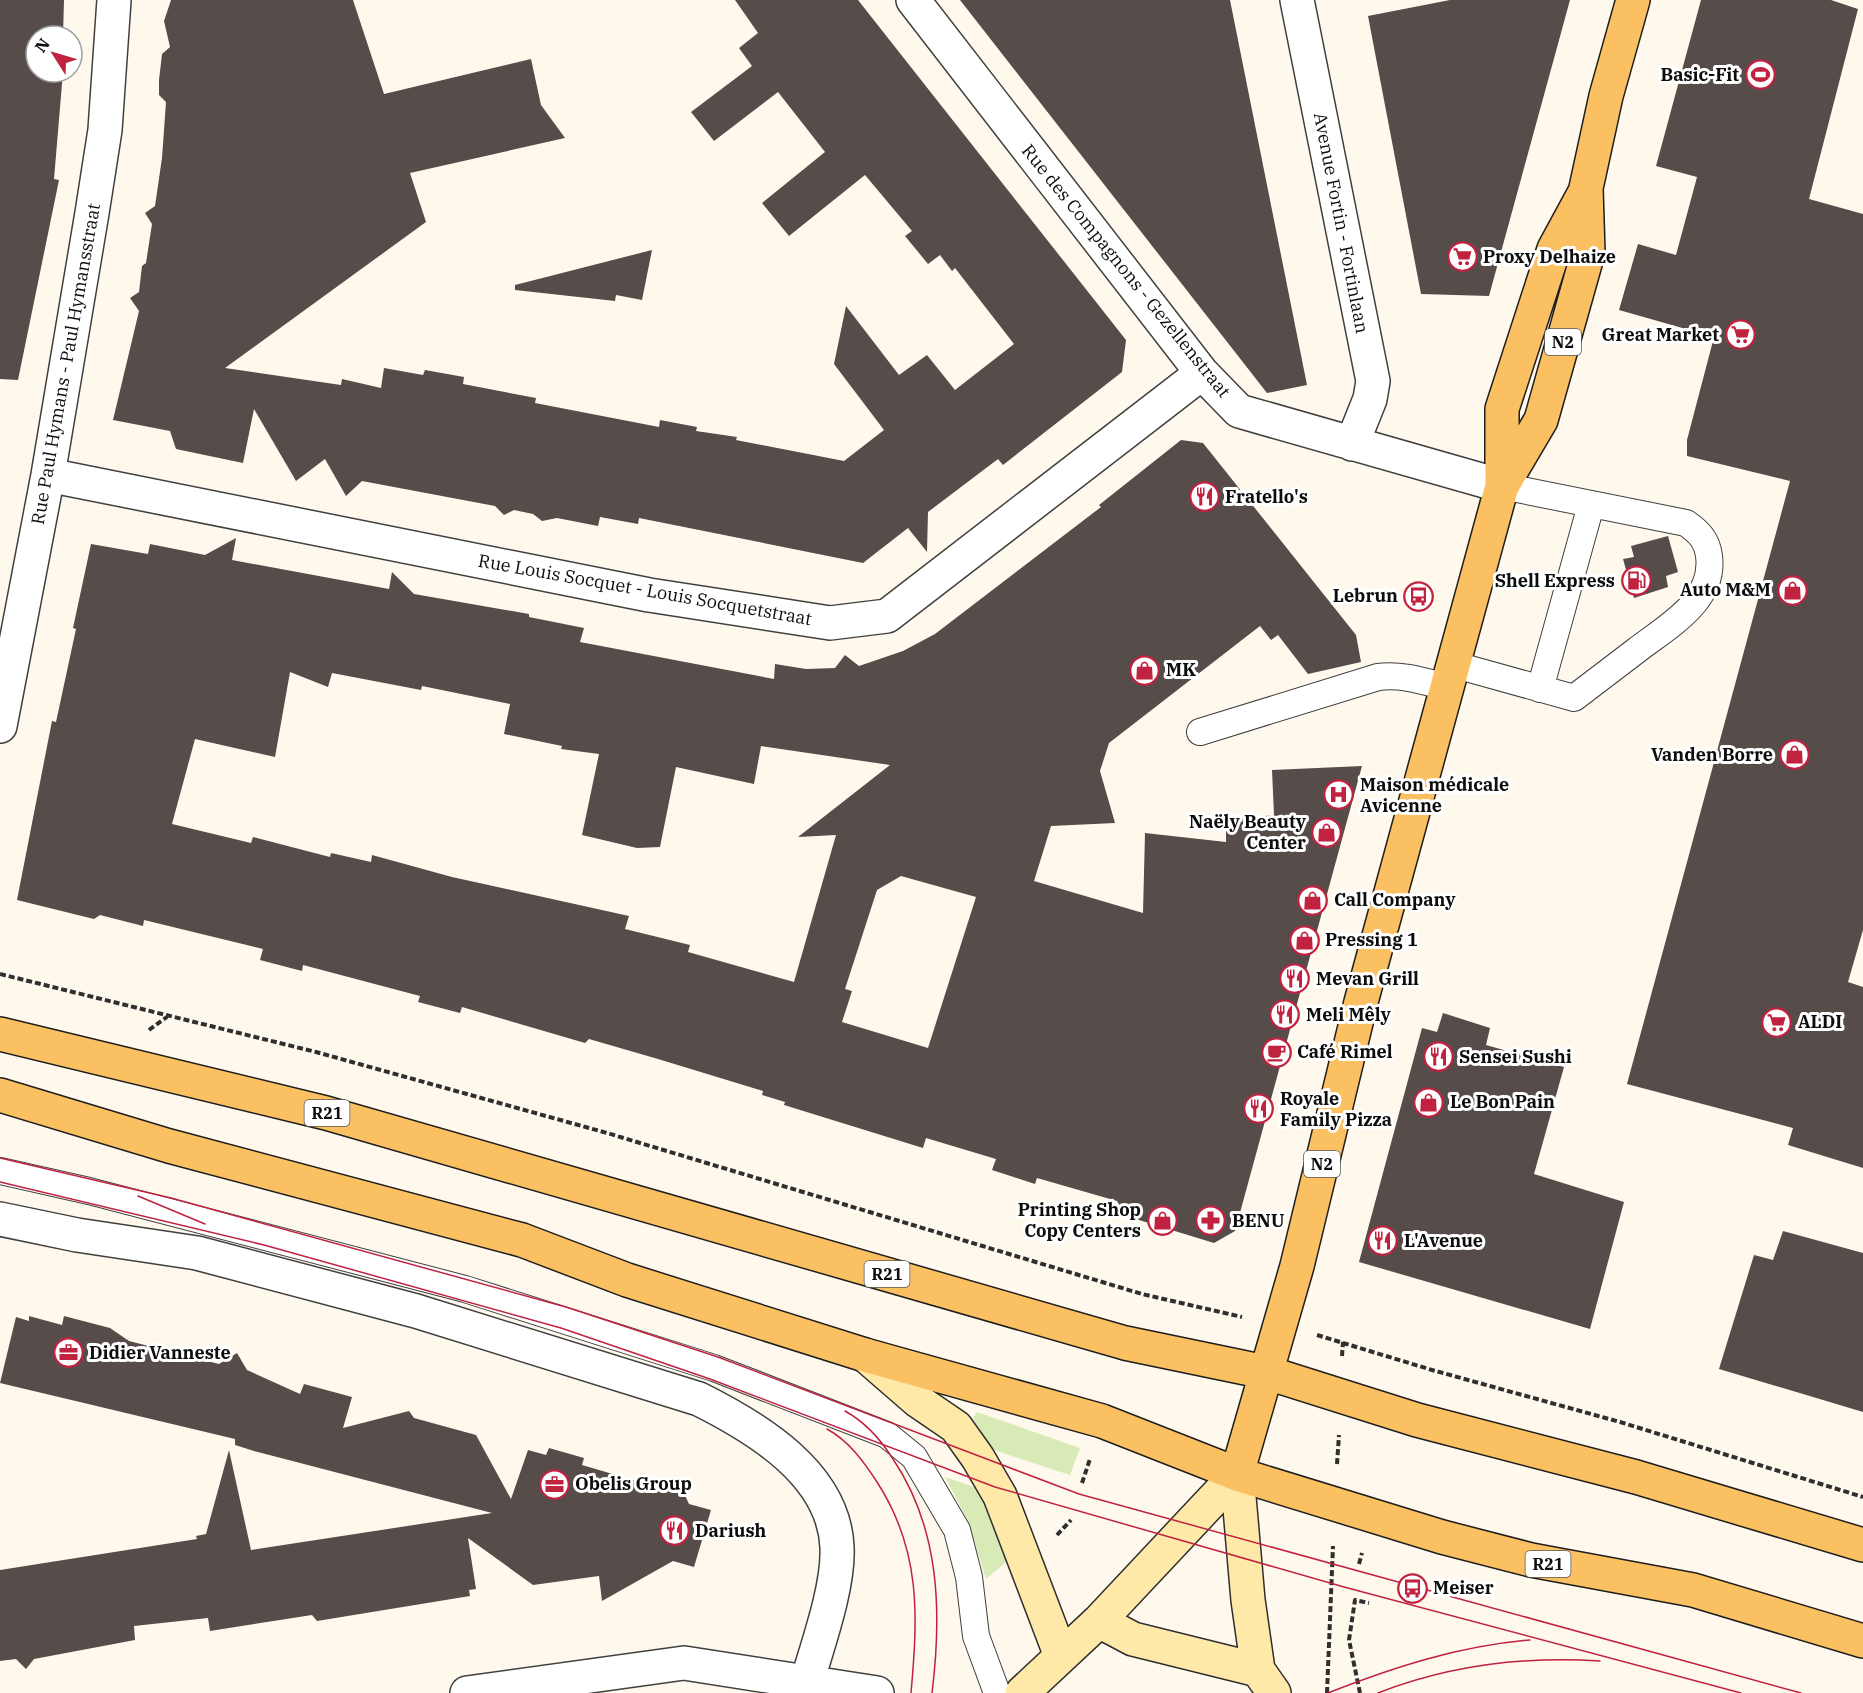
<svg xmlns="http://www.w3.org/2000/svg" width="1863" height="1693" viewBox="0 0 1863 1693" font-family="'IBM Plex Serif',serif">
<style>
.green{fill:#d8eab6}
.building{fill:#564c49;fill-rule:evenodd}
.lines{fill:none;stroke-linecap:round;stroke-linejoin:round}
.service-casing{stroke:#404040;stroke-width:28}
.minor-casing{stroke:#404040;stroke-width:36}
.secondary-casing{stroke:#2f2f2f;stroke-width:36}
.primary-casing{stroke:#1e1e1e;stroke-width:36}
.path{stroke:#2f2f2f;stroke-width:4;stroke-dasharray:6 3;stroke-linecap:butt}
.service{stroke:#fff;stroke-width:26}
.minor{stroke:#fff;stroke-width:33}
.secondary{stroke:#ffe9a8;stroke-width:33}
.primary{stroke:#fbc061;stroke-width:33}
.tram{stroke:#c02240;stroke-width:1.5}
.labels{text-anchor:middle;stroke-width:6;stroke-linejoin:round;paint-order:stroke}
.shield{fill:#fff;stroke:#565656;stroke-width:1.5}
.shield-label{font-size:16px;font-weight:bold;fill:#0d0d0d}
.poi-label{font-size:18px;font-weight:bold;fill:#0d0d0d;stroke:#fff;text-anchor:start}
.street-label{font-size:18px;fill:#0d0d0d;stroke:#fff}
</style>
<rect width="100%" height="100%" fill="#fff9ed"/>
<path class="green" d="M977 1412 1080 1448 1070 1475 991 1449 973 1418Z
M945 1477 986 1491 1011 1558 986 1579 968 1521Z"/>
<path class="building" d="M0 0H64L63 36H36V72H63L54 179 59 180 18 380 0 379Z
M171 0H353L384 94 531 59 541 105 565 138 410 173 426 222 225 368 341 385 342 379 381 388 384 368 423 375 425 370 464 377 463 384 536 398 535 403 659 427 660 420 697 427 696 431 737 437 736 440 844 461 884 430 834 364 846 306 899 375 927 355 955 390 1014 344 955 268 952 271 940 255 928 264 905 236 912 231 865 175 789 236 762 203 825 152 778 92 714 141 691 112 752 66 739 48 758 33 735 0H858L1126 340 1122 372 1003 465 998 459 928 512 927 552 908 528 863 563 639 518 638 524 600 517 598 526 557 518 542 521 533 514 514 510 504 515 495 506 362 481 346 496 325 459 296 481 254 409 243 463 176 449 170 431 113 420 139 311 130 298 139 292 142 266 146 263 152 224 145 213 155 206 162 158 166 102 159 95V80L162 54 170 47 164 21Z
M960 0H1230L1307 385 1267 393Z
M1450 0H1570L1489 296 1421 294 1368 16Z
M1701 0H1831L1858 9 1809 199 1863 214V930L1848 982 1863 987V1168L1788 1145 1793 1128 1627 1084 1790 481 1687 456V440L1714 337 1619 310 1638 244 1676 255 1697 177 1656 166Z
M652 250 642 300 616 295 615 301 515 290V285Z
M1181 440 1203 443 1356 635 1361 662 1308 674 1278 635 1271 640 1260 626 1109 743 1100 771 1115 823 1051 826 1034 881 1143 913 1145 833 1226 842V820L1274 815 1272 770 1362 766 1235 1231 1214 1243 1126 1216 1117 1201 1037 1178 1035 1184 992 1170 996 1159 926 1138 923 1148 784 1105 785 1102 762 1095 763 1091 658 1059 589 1039 585 1043 462 1007 460 1013 418 1002 420 996 303 965 302 971 260 960 263 949 144 920 143 926 100 915 94 919 17 900 52 721 56 722 76 629 73 628 91 544 148 554 150 544 205 555 236 538 232 560 389 589 392 572 414 594 529 614V617L584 628 580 642 774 679 775 664 806 669 835 668 845 655 859 666 903 651 935 634 1101 507 1099 505ZM290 672 328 687 332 673 421 690 422 686 510 704 504 734 562 746 561 749 599 754 582 835 637 848 660 847 676 767 754 784 761 746 890 765 798 837 836 835 794 982 688 952 690 945 625 929 629 916 452 877 372 855 371 862 331 853 330 857 253 837 251 843 172 824 195 739 275 757ZM901 876 976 897 928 1048 842 1022 852 991 845 989 877 890Z
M1668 536 1678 572 1666 576 1668 587 1634 598 1623 559 1634 557 1631 546Z
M1443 1013 1490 1028 1486 1045 1564 1067 1534 1174 1624 1202 1590 1329 1359 1262 1422 1028 1437 1032Z
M1783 1231 1863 1253V1412L1719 1369 1754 1255 1773 1260Z
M29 1316 62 1325 64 1316 110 1328 129 1341 219 1364 237 1353 247 1370 300 1394 304 1384 352 1397 343 1428 409 1411 414 1418 476 1435 511 1499 528 1450 546 1455 549 1448 584 1458 582 1465 650 1485 652 1480 668 1485 678 1480 689 1504 711 1510 694 1567 673 1561 602 1601 599 1576 533 1585 468 1538 476 1589 469 1590 470 1596 317 1621 312 1615 210 1631 208 1618 134 1626 135 1640 34 1659 26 1669 16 1659 0 1661V1570L197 1539 196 1536 206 1534 229 1450 251 1550 492 1513 254 1451 235 1445V1439L0 1383 16 1317 29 1321Z"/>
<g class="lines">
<defs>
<path id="service" d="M1452 664 1574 698C1595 682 1616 666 1637 650 1668 626 1715 601 1709 556 1707 540 1699 532 1686 523L1502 486
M1540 689 1591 505
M1200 732 1378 677C1402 674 1423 681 1446 687
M0 1171 89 1191 465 1289 714 1368 887 1435 914 1457 957 1530 969 1577 976 1636 997 1693"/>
<path id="minor" d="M913 0 1202 373 1239 411 1502 486
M1297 0 1373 381 1370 399 1352 444
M48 475 649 595 830 623 887 616 1202 373
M0 726 48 475 92 213 105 130 114 0
M0 1219 77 1235 197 1253 416 1311 699 1399C757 1428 834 1474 837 1547 839 1586 818 1644 807 1682
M467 1693 684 1663 877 1693"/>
<path id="secondary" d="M865 1355 918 1401 956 1427 978 1458 1000 1496 1061 1656
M1237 1474 1248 1600 1258 1670 1274 1693
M1099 1621 1133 1639 1258 1670
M1022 1693 1099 1621 1237 1474"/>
<path id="primary" d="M1502 485V409L1554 249 1586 190
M0 1034 326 1113 1125 1343 1265 1372 1417 1420 1636 1477 1863 1545
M0 1095 169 1146 522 1240 627 1280 865 1355 1102 1421 1237 1474 1442 1537 1531 1560 1693 1590 1863 1641
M1237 1474 1297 1266 1361 1002 1502 486 1541 420 1588 253 1586 188 1606 96 1633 0"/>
</defs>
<use href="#service" class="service-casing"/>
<use href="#minor" class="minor-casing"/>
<use href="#secondary" class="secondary-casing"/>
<use href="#primary" class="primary-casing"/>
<path class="path" d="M0 974 316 1052 607 1133 1142 1294 1242 1317
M149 1030 167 1017
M1317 1335 1432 1370 1620 1422 1863 1497
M1342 1356 1343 1342
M1337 1464 1339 1435
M1082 1483 1090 1459
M1057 1535 1071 1520
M1359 1564 1362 1553
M1327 1693 1333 1546
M1360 1693 1349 1640 1355 1600 1369 1603"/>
<use href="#service" class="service"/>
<use href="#minor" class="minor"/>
<use href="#secondary" class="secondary"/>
<use href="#primary" class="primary"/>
<path class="tram" d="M0 1158 171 1198 566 1307 718 1357 1079 1494 1801 1693
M0 1182 264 1245 561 1328 710 1379 995 1487 1344 1587 1741 1693
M138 1196 205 1224
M845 1411C865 1422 881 1440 893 1459 940 1529 942 1612 932 1693
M827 1429C849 1441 864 1462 877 1482 921 1550 918 1615 911 1693
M1328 1693C1394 1667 1459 1646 1530 1640
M1378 1693C1450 1665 1523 1656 1600 1661"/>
</g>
<defs>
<symbol id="stadium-ring" viewBox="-11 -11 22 22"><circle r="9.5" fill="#fff" stroke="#c02240" stroke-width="1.5"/><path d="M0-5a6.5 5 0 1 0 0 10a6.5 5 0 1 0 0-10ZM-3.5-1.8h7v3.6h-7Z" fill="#c02240"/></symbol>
<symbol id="supermarket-ring" viewBox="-11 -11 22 22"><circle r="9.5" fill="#fff" stroke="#c02240" stroke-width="1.5"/><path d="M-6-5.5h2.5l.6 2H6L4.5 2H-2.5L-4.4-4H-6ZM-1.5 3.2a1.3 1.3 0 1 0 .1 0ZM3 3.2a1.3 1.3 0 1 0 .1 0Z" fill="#c02240"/></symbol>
<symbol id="restaurant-ring" viewBox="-11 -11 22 22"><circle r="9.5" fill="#fff" stroke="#c02240" stroke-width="1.5"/><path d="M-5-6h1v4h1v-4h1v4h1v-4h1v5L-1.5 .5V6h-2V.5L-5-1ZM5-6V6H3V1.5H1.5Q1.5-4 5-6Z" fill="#c02240"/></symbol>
<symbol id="fuel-ring" viewBox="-11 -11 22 22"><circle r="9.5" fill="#fff" stroke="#c02240" stroke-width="1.5"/><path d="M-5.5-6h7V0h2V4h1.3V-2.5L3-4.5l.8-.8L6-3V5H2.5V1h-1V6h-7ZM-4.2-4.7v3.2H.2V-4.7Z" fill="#c02240"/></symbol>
<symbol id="shop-ring" viewBox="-11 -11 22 22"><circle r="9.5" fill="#fff" stroke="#c02240" stroke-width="1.5"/><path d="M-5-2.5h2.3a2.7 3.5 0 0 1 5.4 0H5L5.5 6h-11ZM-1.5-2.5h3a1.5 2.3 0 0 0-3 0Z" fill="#c02240"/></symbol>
<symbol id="bus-ring" viewBox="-11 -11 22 22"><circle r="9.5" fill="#fff" stroke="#c02240" stroke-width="1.5"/><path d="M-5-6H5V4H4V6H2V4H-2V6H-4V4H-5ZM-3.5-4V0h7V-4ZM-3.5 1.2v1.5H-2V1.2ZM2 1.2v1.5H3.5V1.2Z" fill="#c02240"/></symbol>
<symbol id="hospital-ring" viewBox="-11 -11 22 22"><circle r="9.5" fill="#fff" stroke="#c02240" stroke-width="1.5"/><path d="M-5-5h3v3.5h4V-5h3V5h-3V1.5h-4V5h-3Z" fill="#c02240"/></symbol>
<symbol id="cafe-ring" viewBox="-11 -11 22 22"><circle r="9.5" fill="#fff" stroke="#c02240" stroke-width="1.5"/><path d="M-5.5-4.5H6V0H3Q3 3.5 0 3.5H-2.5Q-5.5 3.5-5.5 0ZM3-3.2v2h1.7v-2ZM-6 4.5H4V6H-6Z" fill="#c02240"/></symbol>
<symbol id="pharmacy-ring" viewBox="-11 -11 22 22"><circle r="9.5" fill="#fff" stroke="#c02240" stroke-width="1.5"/><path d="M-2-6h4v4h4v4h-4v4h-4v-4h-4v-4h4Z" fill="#c02240"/></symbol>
<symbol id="office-ring" viewBox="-11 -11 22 22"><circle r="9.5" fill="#fff" stroke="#c02240" stroke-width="1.5"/><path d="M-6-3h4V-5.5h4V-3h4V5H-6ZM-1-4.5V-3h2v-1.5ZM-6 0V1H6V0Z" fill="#c02240"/></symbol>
</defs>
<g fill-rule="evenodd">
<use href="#stadium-ring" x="1744" y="58" width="33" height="33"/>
<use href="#supermarket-ring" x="1446" y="240" width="33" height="33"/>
<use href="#supermarket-ring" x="1724" y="318" width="33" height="33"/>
<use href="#restaurant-ring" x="1188" y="480" width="33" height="33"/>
<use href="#fuel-ring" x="1620" y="564" width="33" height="33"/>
<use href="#shop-ring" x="1776" y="574" width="33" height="33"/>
<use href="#bus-ring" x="1402" y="580" width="33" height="33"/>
<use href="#shop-ring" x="1128" y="654" width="33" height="33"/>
<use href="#shop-ring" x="1778" y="738" width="33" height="33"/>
<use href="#hospital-ring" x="1322" y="778" width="33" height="33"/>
<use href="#shop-ring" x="1310" y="816" width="33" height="33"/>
<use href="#shop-ring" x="1296" y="884" width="33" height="33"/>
<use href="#shop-ring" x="1288" y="924" width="33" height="33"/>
<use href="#restaurant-ring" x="1278" y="962" width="33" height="33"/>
<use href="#restaurant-ring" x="1268" y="998" width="33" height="33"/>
<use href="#supermarket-ring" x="1760" y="1006" width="33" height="33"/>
<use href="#cafe-ring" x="1260" y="1036" width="33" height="33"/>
<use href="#restaurant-ring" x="1422" y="1040" width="33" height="33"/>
<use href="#shop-ring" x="1412" y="1086" width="33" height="33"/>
<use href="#restaurant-ring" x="1242" y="1092" width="33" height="33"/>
<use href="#shop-ring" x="1146" y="1204" width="33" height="33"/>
<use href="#pharmacy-ring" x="1194" y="1204" width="33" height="33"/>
<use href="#restaurant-ring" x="1366" y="1224" width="33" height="33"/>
<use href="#office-ring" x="52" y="1336" width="33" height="33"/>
<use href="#office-ring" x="538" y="1468" width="33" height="33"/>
<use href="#restaurant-ring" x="658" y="1514" width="33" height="33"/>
<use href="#bus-ring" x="1396" y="1572" width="33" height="33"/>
</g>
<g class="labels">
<g class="shield">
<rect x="1545" y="329" width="36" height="26" rx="4.5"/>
<rect x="304.5" y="1100" width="45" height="26" rx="4.5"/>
<rect x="1304" y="1151" width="36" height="26" rx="4.5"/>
<rect x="864.5" y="1261" width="45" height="26" rx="4.5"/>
<rect x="1525.5" y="1551" width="45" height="26" rx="4.5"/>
</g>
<g class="shield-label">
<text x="1563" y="348">N2</text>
<text x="327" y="1119">R21</text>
<text x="1322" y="1170">N2</text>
<text x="887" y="1280">R21</text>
<text x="1548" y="1570">R21</text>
</g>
<g class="poi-label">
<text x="1739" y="81" text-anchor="end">Basic-Fit</text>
<text x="1483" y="263">Proxy Delhaize</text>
<text x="1719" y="341" text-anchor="end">Great Market</text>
<text x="1225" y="503">Fratello's</text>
<text x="1615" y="587" text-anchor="end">Shell Express</text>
<text x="1771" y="596" text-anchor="end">Auto M&amp;M</text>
<text x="1398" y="602" text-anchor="end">Lebrun</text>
<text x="1166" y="676">MK</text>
<text x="1773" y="761" text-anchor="end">Vanden Borre</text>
<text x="1360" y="791">Maison médicale<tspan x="1360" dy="21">Avicenne</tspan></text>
<text x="1306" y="828" text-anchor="end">Naëly Beauty<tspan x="1306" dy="21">Center</tspan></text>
<text x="1334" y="906">Call Company</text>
<text x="1325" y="946">Pressing 1</text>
<text x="1316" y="985">Mevan Grill</text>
<text x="1306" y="1021">Meli Mêly</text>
<text x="1798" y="1028">ALDI</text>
<text x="1297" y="1058">Café Rimel</text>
<text x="1459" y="1063">Sensei Sushi</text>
<text x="1280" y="1105">Royale<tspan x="1280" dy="21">Family Pizza</tspan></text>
<text x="1450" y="1108">Le Bon Pain</text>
<text x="1141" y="1216" text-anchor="end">Printing Shop<tspan x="1141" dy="21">Copy Centers</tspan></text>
<text x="1232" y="1227">BENU</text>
<text x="1404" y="1247">L'Avenue</text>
<text x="89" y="1359">Didier Vanneste</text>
<text x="575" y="1490">Obelis Group</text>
<text x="695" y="1537">Dariush</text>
<text x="1433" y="1594">Meiser</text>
</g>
<g class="street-label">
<text transform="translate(1341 223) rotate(79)" y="6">Avenue Fortin - Fortinlaan</text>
<text transform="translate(1126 271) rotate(51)" y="6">Rue des Compagnons - Gezellenstraat</text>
<text transform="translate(66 364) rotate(-80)" y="6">Rue Paul Hymans - Paul Hymansstraat</text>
<text transform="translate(645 590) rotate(10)" y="6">Rue Louis Socquet - Louis Socquetstraat</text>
</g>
</g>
<g transform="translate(54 54) rotate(307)"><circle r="28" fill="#ffffff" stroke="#9e9e9e" stroke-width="1.5"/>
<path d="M0-4.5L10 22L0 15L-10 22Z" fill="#c02240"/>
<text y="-9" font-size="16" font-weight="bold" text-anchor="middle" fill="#0d0d0d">N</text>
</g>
</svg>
